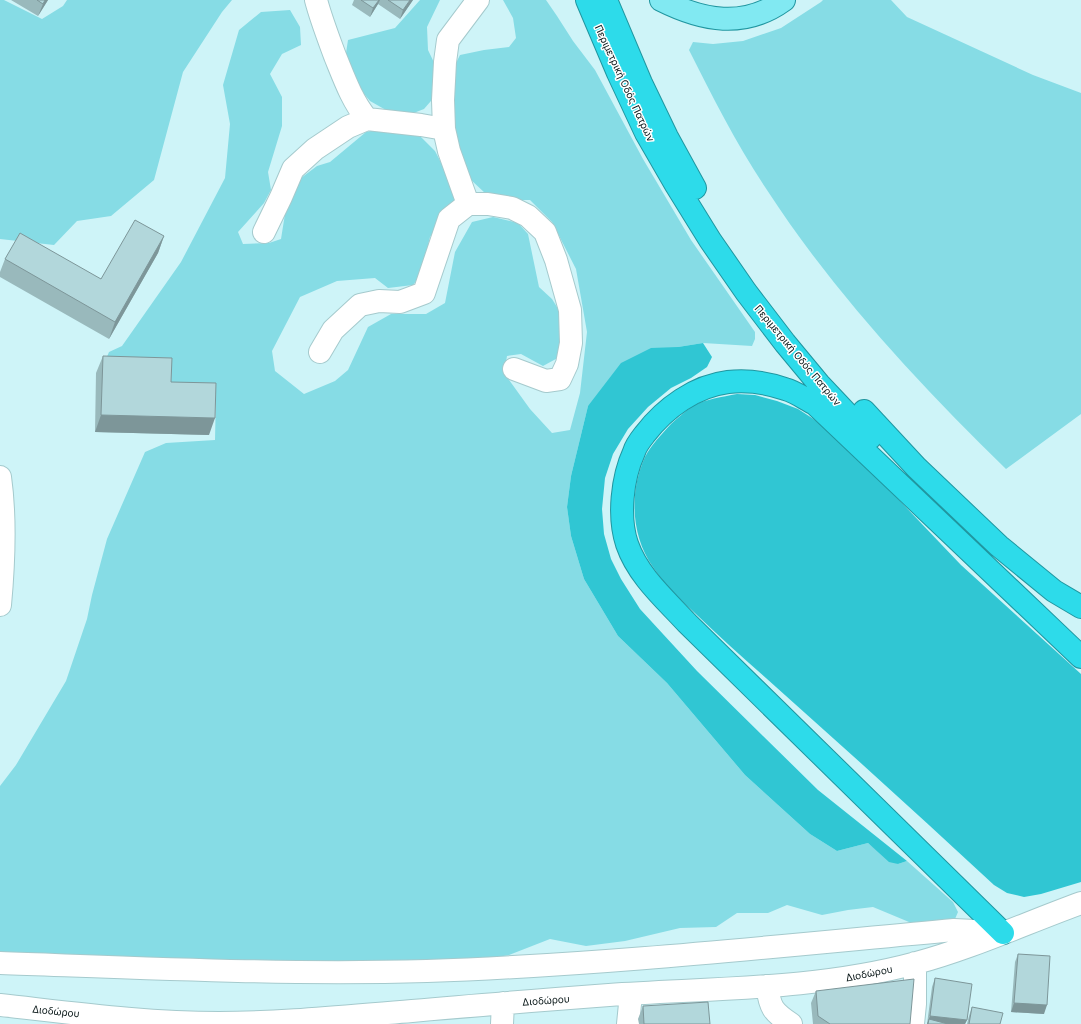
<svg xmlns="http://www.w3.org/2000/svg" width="1081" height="1024" viewBox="0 0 1081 1024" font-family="Inter,sans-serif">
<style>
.green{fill:#86dce5}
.forest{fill:#30c6d3}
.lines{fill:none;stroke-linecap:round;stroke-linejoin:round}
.minor-casing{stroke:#a5cacd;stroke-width:24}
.major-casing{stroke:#2096a0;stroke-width:24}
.highway-casing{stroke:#2096a0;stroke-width:24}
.minor{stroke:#fff;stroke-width:22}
.major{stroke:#81e9f2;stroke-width:22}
.highway{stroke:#2ddbea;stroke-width:22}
.wall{fill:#99b9bc}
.shaded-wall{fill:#7d9699}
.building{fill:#b2d7db;stroke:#7d9699}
.labels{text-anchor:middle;stroke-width:3;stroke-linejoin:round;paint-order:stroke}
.street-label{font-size:10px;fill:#081617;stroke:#fff}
</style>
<rect width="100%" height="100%" fill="#cef4f8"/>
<path class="green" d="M0 0H4L42 19 63 6 67 0H232L222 12 183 72 154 180 111 216 77 221 54 245 0 239Z
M420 0H440L427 27 428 50 440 75 437 94 424 109 411 114H393L370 101 355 83 346 53 348 40 395 28Z
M503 0H546L557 16 573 41 595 70 643 159 691 240 755 332V339L752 346 703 343 678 347 588 406 571 476 567 507 571 536 584 579 618 636 667 683 745 775 810 834 837 851 868 843 879 852 898 864 907 861 953 902 958 912 955 919 946 925 921 927 873 907 848 910 822 915 787 905 768 913H737L716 927 680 928 625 941 586 946 550 939 509 955 468 963 0 958V786L16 765 66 681 87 619 92 595 107 539 145 452 166 443 215 440 216 394 170 393 103 366 109 352 122 346 181 262 225 178 230 124 223 85 239 30 261 12 290 10 300 27 301 45 282 54 270 74 282 97V126L268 172 271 190 264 203 238 232 243 244 269 243 281 239 285 214 293 184 317 166 330 162 366 132 381 129H402L420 136 435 151 449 178 455 202 430 237 425 258 423 272 413 285 388 288 375 278 337 281 300 297 272 351 275 371 304 394 335 381 348 370 368 327 391 314H426L445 303 455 252 472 222 493 217 518 223 528 234 539 287 552 299 567 323 565 354 543 366 521 354 507 356 504 373 530 409 552 433 570 430 580 393 587 332 576 269 552 222 530 200H509L486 194 469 178 459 156 454 124 455 65 460 55 484 50 509 47 516 38 513 18Z
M823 0H891L907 17 1033 75 1081 93V414L1006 469C918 383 834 293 767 190 737 145 713 98 689 50L693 42 713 44 743 41 781 28 821 2Z"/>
<path class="forest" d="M703 343 712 357 707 367 691 378 671 388 648 407 628 429 613 454 605 478 602 509 604 534 611 559 621 579 640 609 697 671 818 790 907 861 898 864 889 862 868 843 837 851 810 834 745 775 667 683 618 636 584 579 571 536 567 507 571 476 588 406 621 363 651 348 678 347Z
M737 394 755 395 777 401 798 409 812 418 836 436 859 458 961 565 1081 674V882L1041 894 1024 897 1007 893 994 885C922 818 849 752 776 687 750 664 723 640 698 616 682 601 665 586 653 567 631 536 629 492 645 457 651 445 662 434 671 424 678 418 685 411 693 406 706 399 722 397 737 394Z"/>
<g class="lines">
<defs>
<path id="minor" d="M316 0C321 19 328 37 335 56 344 78 352 101 367 119L421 125 444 129 449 151 468 204 449 219 424 293 400 302 379 301 360 305 333 330 320 352
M444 129 443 100 445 62 448 40 478 0
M468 204H488L512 208 528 216 545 232 556 260 570 310 571 343 567 364 560 379 546 381 514 369
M264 232 281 197 293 169 315 149 348 127 367 119
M0 477C6 519 4 562 0 605
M0 963C142 968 285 975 427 971 603 965 779 946 954 930L995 932
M767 986C770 1008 773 1012 791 1024
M0 1005C73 1013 146 1023 219 1023 284 1023 348 1016 412 1011 478 1005 543 1000 609 995 711 988 816 990 916 963 972 948 1026 923 1081 903
M502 1024 503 1003
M628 1024 631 994
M913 1024 915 1004V963"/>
<path id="major" d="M661 0C703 21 744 29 784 0"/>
<path id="highway" d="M587 0 618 73 646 133 676 185 710 240 746 292 785 343 819 384 870 438
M606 0 641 83 667 137 695 188
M864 411 916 467 999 546 1054 591 1081 607
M1003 933 687 623C665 599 638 576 627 544 618 517 622 478 634 452 636 445 641 439 645 434 665 408 695 386 728 382 747 380 768 383 785 389 796 392 805 399 815 404L1081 657"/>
</defs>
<use href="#minor" class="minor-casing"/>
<use href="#major" class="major-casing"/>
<use href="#highway" class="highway-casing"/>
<use href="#minor" class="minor"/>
<use href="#major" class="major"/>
<use href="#highway" class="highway"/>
</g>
<path class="wall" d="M11 0H48L38 16Z
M354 0H413L400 19 378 4 370 17 352 5Z
M164 236 158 253 109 339 0 277V272L5 259 101 279Z
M103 356 171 382 209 435 95 432 96 373Z
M1018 954 1044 1014 1011 1012 1015 962Z
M935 978 967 1020 965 1024H927L932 987Z
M816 991 910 1024H813L811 1003Z
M643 1006 710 1024H639L638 1019Z
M972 1007 1000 1024H967L969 1016Z"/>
<path class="shaded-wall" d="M45 0H48L38 16 43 4Z
M379 0H380L378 4 370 17 373 8Z
M410 0H413L400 19 403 10Z
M164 236 158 253 109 339 115 322Z
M101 415 215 418 209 435 95 432Z
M1014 1003 1047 1005 1044 1014 1011 1012Z
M930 1016 967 1020 965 1024H928L929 1019 928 1024H927Z"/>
<path class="building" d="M37 0H45L43 4Z
M361 0H379L373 8Z
M388 0H410L403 10Z
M135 220 164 236 115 322 5 259 20 233 101 279Z
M103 356 172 358 171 382 216 383 215 418 101 415Z
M1018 954 1050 956 1047 1005 1014 1003Z
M935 978 972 984 967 1020 930 1016Z
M914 979 910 1024H830L818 1016 816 991Z
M708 1002 710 1024H644L643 1006Z
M972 1007 1003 1013 1000 1024H969Z
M929 1019 948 1024H928Z"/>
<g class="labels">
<g class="street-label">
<text transform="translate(625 83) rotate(65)" y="4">Περιμετρική Οδός Πατρών</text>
<text transform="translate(798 355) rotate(50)" y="4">Περιμετρική Οδός Πατρών</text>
<text transform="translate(869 973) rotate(-11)" y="4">Διοδώρου</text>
<text transform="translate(546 1000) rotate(-4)" y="4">Διοδώρου</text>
<text transform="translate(56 1011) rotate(6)" y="4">Διοδώρου</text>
</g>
</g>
</svg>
